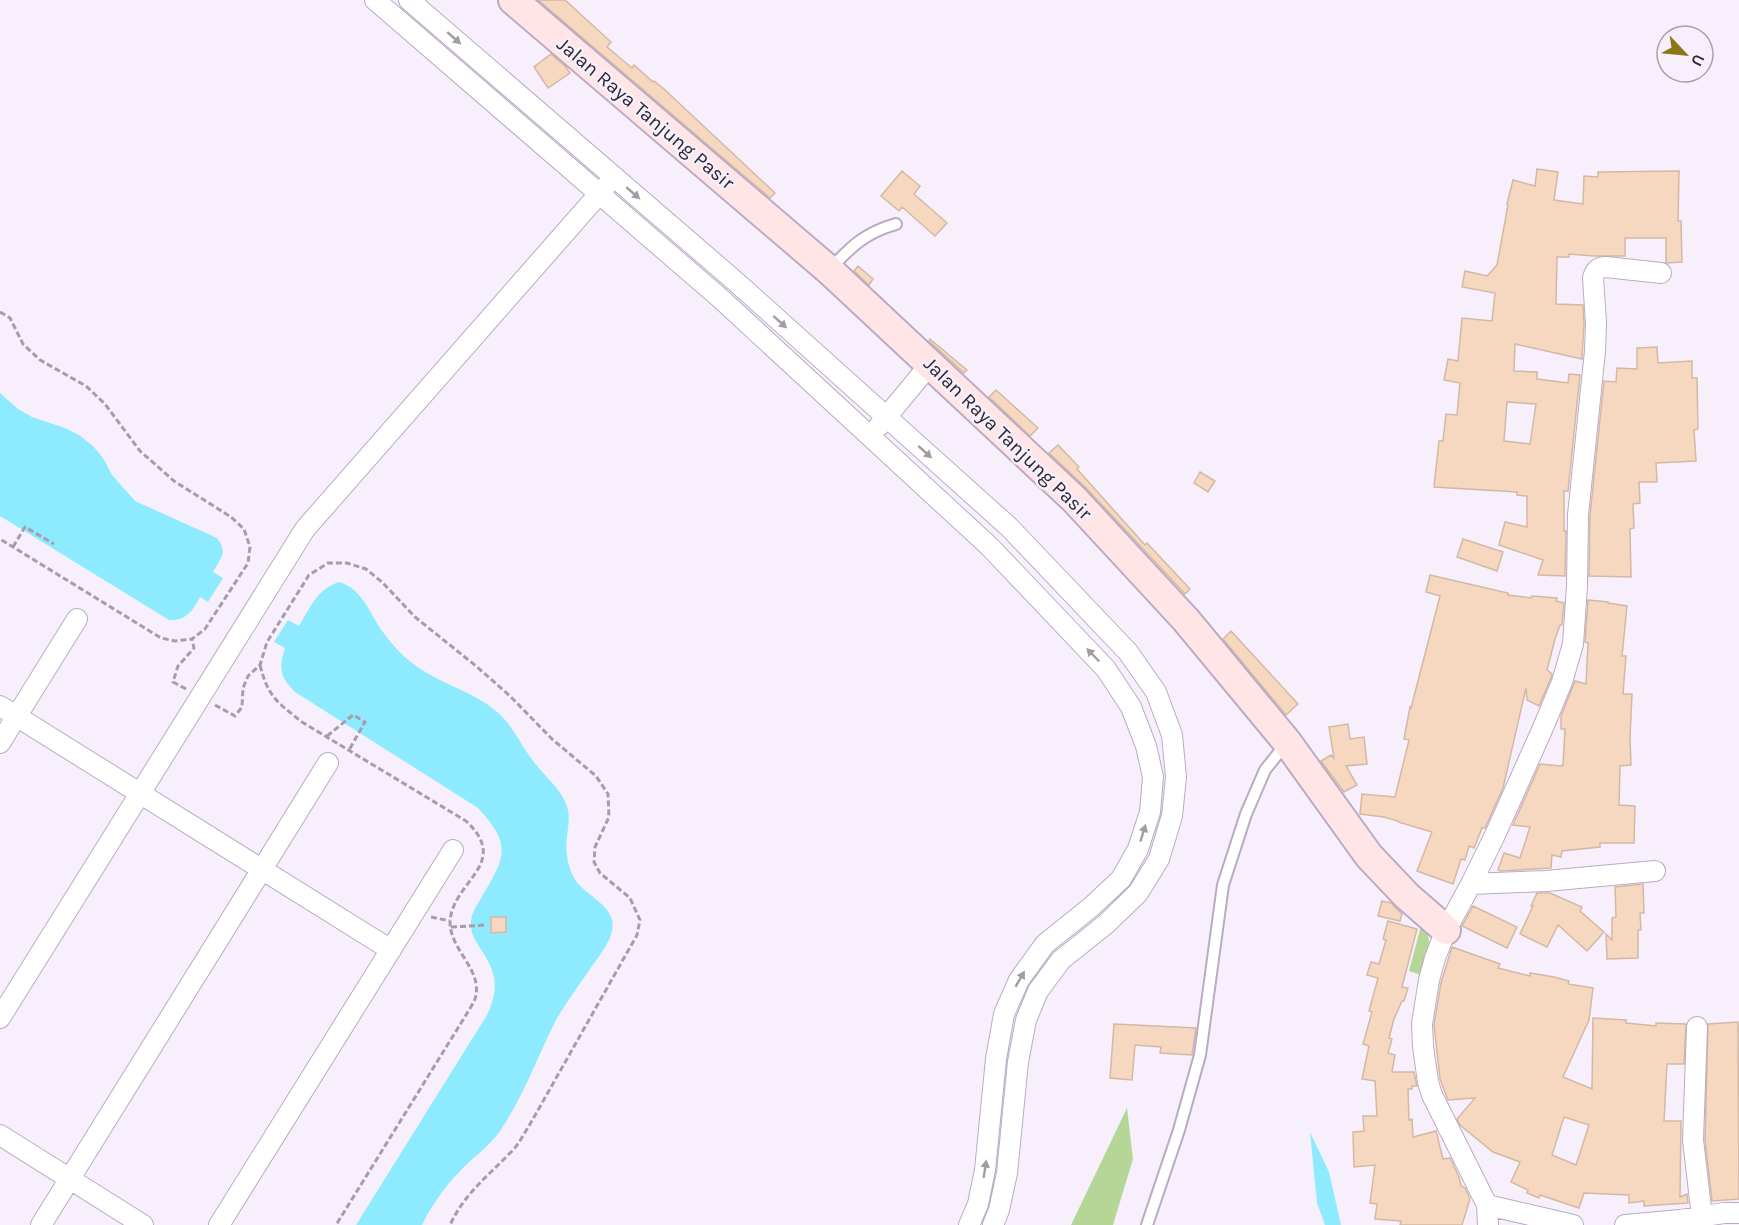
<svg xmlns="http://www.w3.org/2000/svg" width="1739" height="1225" viewBox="0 0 1739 1225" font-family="Karla,sans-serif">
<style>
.green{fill:#b5d696}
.water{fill:#8eebff}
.building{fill:#f6d8c0;stroke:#d3b8a4;stroke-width:1.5;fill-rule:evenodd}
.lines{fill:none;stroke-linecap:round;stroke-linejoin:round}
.lane-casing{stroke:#baabc5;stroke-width:14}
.street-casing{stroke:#baabc5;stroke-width:22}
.secondary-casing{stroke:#baabc5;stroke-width:32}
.path{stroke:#a59eaa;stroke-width:3;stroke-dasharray:6 3;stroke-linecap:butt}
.lane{stroke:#fff;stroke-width:10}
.street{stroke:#fff;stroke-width:20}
.secondary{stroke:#ffe5e5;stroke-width:28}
.oneway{fill:#a19ea3}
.labels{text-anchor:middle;stroke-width:5;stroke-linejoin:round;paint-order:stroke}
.street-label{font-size:20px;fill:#2e2832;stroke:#f7f0fc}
</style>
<rect width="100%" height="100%" fill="#f7f0fc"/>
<path class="green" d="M1425 911 1430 950 1424 976 1409 971Z
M1127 1108 1133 1159 1113 1225H1071Z"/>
<path class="water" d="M0 393 18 409 32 417 65 428 79 435 93 446 103 458 112 475 135 501 217 538C228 552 221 558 213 572L223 578 208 602 200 597C193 610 187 621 169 620L0 516Z
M339 582C363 589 369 613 383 632 395 649 410 664 429 674 451 687 476 694 496 711 513 725 521 746 534 762 546 778 563 790 568 810 571 824 564 841 567 855 568 864 571 874 576 881 585 894 609 904 612 920 616 937 599 956 590 969 578 987 563 1006 553 1026 536 1061 522 1099 500 1131 491 1144 479 1153 468 1163 449 1181 433 1202 422 1225H356L487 1015C499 989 497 974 482 951 477 943 471 935 471 926 470 916 475 908 480 900 504 859 514 846 478 808L295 692C280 677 278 668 285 648L274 642 288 620 299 626C310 608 317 589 339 582Z
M1310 1132 1329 1172 1341 1225H1325L1317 1203Z"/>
<path class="building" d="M538 0H565L611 42 607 47 632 68 634 65 653 82 654 81 664 89 775 193 770 198Z
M551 54 565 66 570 73 548 88 534 67Z
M1537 169 1558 172 1554 200 1583 204 1584 176 1598 177V172L1679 171 1678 221H1681L1682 262 1666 263V238H1625V256H1594L1569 254V257H1557L1556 304 1583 305 1584 323 1582 359 1515 344 1514 371 1537 372V379L1568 383 1569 374 1580 375 1568 491H1564V531H1566L1565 576 1538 575 1543 560 1499 545 1505 522 1527 527V496L1517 495V492L1434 487 1439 441H1443L1446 414 1457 415 1460 383 1444 380 1448 359 1458 361 1462 318 1492 321 1495 293 1462 287 1465 271 1487 276 1497 265 1508 205 1507 204 1513 180 1535 186ZM1507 402 1536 404 1530 444 1504 441Z
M902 171 920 186 914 194 947 223 935 236 902 207 899 211 881 196Z
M858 266 873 279 869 285 854 271Z
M930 339 967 370 964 373 929 341Z
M1657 347 1658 363 1692 361V378H1697L1698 429 1694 430 1696 461 1656 463 1657 482H1639L1640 503 1633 504 1634 528 1630 529 1631 577 1589 576 1590 515 1604 381 1616 382 1617 368 1637 369V348Z
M996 390 1038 428 1030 436 989 397Z
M1058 445 1079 467 1077 469 1145 545 1147 543 1190 589 1185 594 1086 488 1049 453Z
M1200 472 1215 481 1208 492 1194 483Z
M1463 539 1503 552 1497 571 1457 557Z
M1430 575 1508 593V595L1531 598 1532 596 1557 598 1556 601 1564 603 1562 625H1560L1555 639 1547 670 1552 674 1551 678 1539 706 1527 700 1526 688 1503 788 1485 828H1482L1474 848 1469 846 1465 860 1461 859 1453 884 1417 871 1432 832 1398 822V821L1384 817 1360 814 1362 794 1395 797 1409 740 1404 739 1410 707 1411 708 1440 596 1426 592Z
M1588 600 1608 602V603L1627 606 1622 656H1626L1623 694H1632L1630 738 1631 765 1620 766 1619 805 1635 806 1634 843H1600V847L1562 851 1561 857 1552 855 1551 868 1501 871 1498 870 1504 853 1520 858 1530 827 1513 825 1540 764 1561 766 1563 765 1565 729H1561V716L1575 681 1586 684 1588 643 1585 642Z
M1231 631 1298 704 1286 715 1223 639Z
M1348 724 1350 739 1364 737 1367 764 1346 766 1357 785 1344 792 1321 761 1331 755 1334 758 1329 727Z
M1643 884 1644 913H1640L1641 930H1638V958L1607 959 1606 934 1612 940V918L1616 917 1615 887Z
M1537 893H1550L1582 907 1580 911 1604 932 1587 951 1558 925 1547 947 1520 934 1533 906H1531Z
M1382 901 1391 903 1402 914 1400 921 1378 916Z
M1473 906 1517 927 1507 948 1462 926Z
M491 917H506V932L491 933Z
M1388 921 1417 929 1402 987 1408 988 1404 1001H1402L1394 1019 1389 1038 1392 1039 1388 1053 1395 1055 1392 1072H1414L1417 1086H1412V1089H1408L1409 1120 1412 1119 1413 1137 1436 1131 1443 1159 1450 1158 1459 1177 1461 1186 1465 1188 1470 1199 1462 1225H1400L1401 1221 1375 1219 1377 1204 1370 1203 1375 1165 1354 1167 1353 1132 1364 1131 1363 1116H1377L1375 1081 1362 1079 1369 1046 1363 1044 1372 1012 1369 1011 1378 978 1367 975 1371 962 1379 964 1386 940 1383 939Z
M1452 947 1500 964 1498 968 1530 976V973L1554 977 1569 981 1568 984 1593 988 1589 1020 1563 1077 1592 1089 1593 1018 1626 1020V1023L1656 1026V1023L1686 1024 1684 1064H1667L1664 1121H1681L1680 1197 1687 1194 1688 1203 1644 1206V1201L1629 1203V1195L1584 1193 1579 1208 1540 1195 1539 1198 1527 1193 1528 1190 1511 1182 1520 1162 1493 1152 1460 1125 1457 1119 1475 1098 1448 1100 1440 1079 1434 1025 1441 983ZM1564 1117 1589 1125 1576 1165 1552 1155Z
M1738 1022 1739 1199 1712 1201 1705 1140 1708 1024Z
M1114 1024 1196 1028 1192 1055 1160 1053 1161 1047 1135 1045 1132 1080 1110 1078Z"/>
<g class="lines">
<defs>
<path id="lane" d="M829 270C851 247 864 233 896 224
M1147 1225 1179 1130 1200 1055 1223 885 1246 814 1265 770 1285 745"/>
<path id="street" d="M375 0 720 298 990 547 1106 669 1131 707 1146 746 1153 777 1150 812 1138 849 1121 879 1091 907 1045 944 1019 980 1004 1014 996 1059 985 1170 978 1204 969 1225
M409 0 735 281 1009 527 1128 652 1156 692 1172 735 1176 777 1172 816 1159 859 1138 893 1106 924 1061 960 1038 991 1026 1020 1018 1062 1007 1173 999 1210 993 1225
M879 426 931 363
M0 706 391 950
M0 743 77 619
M1471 884 1546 881 1655 871
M0 1018 305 529 606 186
M1697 1027 1693 1140 1702 1217
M0 1135 143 1225
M1487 1205 1573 1225
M41 1225 328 763
M219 1225 453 850
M1488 1225 1487 1205 1432 1095 1428 1082 1423 1046 1422 1024 1429 980 1435 958 1446 930 1471 884 1495 835 1542 730 1562 682 1573 644 1577 586 1578 515 1595 351 1596 323 1593 278C1595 270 1598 267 1606 267L1661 273
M1625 1225 1680 1220 1724 1213H1739"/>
<path id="secondary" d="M513 0 829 270 1074 499 1186 620 1287 742 1369 856 1407 896 1446 930"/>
</defs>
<use href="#lane" class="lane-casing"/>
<use href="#street" class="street-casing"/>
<use href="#secondary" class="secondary-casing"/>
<path class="path" d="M0 312 10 318 23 344 40 360 86 386 105 404 140 451 174 481 231 517 244 529 250 547 248 563 205 629 192 639 175 641 161 638 0 539
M13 547 25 527 54 544
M260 665C268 697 277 702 302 722L466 821C512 864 452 881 450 922 450 951 484 970 475 999 473 1004 469 1010 466 1015L336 1225
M186 689 173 682 178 666 194 648 192 639
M215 705 235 716 242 707 243 688 248 676 260 665 267 642 309 575 328 563H347L366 569 383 583 415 617 476 666 510 696 552 739 596 776 608 794 609 817 595 847 594 862 600 873 630 898 640 920 637 935 529 1126C523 1135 518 1146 510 1153 486 1178 465 1193 450 1225
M327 736 353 715 365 722 349 750
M431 917 450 921
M451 927 486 925"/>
<use href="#lane" class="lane"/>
<use href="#street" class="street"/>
<use href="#secondary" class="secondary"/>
</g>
<defs><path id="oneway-solid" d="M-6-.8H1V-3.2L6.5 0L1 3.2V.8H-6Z" transform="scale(1.5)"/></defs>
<g class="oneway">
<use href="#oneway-solid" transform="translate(454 38) rotate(41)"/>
<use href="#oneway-solid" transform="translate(633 193) rotate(41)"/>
<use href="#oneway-solid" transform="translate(780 322) rotate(42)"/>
<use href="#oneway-solid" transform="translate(925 452) rotate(42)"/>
<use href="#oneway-solid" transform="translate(1093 655) rotate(-134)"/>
<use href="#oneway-solid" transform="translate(1143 833) rotate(-73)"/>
<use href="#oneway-solid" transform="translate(1020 979) rotate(-60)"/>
<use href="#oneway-solid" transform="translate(985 1169) rotate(-81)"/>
</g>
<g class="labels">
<g class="street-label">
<text transform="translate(646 113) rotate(40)" y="7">Jalan Raya Tanjung Pasir</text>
<text transform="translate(1008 438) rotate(44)" y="7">Jalan Raya Tanjung Pasir</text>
</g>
</g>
<g transform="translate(1685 54) rotate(116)"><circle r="28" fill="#f7f0fc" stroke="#a7a0ab" stroke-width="1.5"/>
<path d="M0-4.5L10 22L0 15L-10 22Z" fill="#8c761a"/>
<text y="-9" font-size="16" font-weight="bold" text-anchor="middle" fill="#2e2832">U</text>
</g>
</svg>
